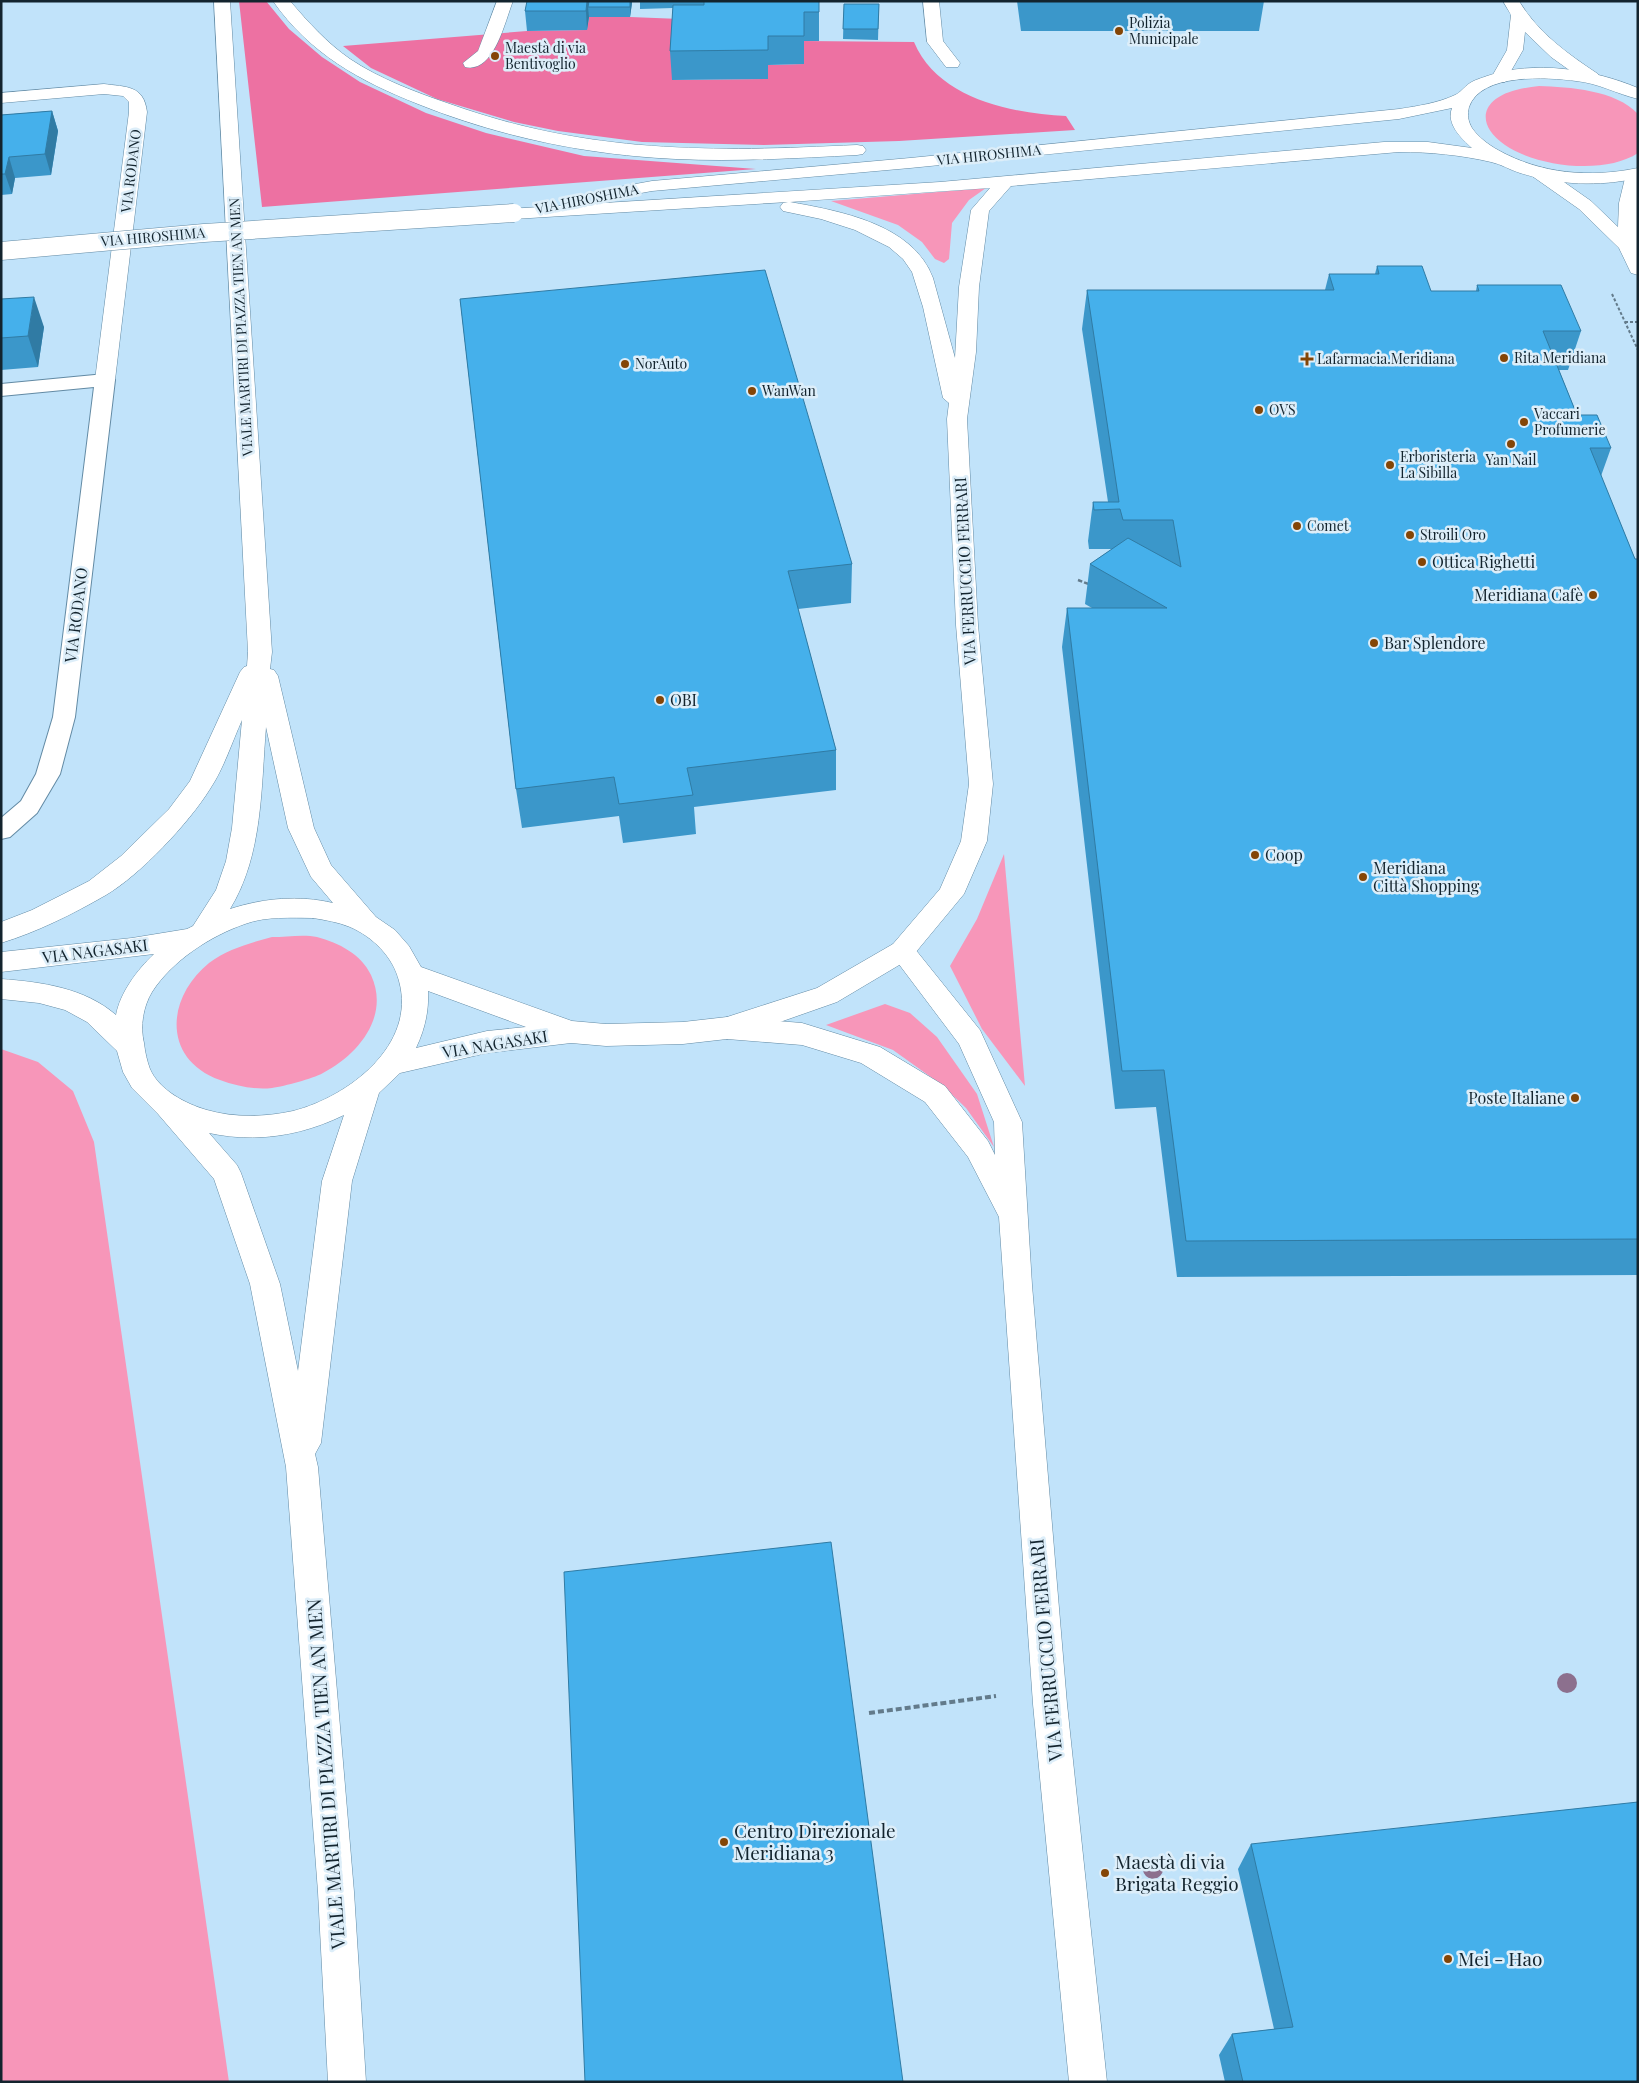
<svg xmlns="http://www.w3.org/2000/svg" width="1639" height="2083" viewBox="0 0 1639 2083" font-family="'Playfair Display',serif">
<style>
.green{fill:#f796b9}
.forest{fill:#ed71a2}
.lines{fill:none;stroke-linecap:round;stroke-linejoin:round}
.service-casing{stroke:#628aa4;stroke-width:2}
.minor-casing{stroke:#628aa4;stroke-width:1}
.primary-casing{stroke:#628aa4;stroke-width:1}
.path-far2{stroke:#637b8b;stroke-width:2;stroke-dasharray:3 2;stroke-linecap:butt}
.path-far1{stroke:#637b8b;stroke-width:2.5;stroke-dasharray:4.5 2;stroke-linecap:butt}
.path{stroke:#637b8b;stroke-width:4;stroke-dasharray:6 3;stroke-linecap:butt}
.service{fill:#fff;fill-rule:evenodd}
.minor{fill:#fff;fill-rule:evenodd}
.primary{fill:#fff;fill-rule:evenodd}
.primary-bridge-casing{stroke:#628aa4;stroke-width:19;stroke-linecap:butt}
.primary-bridge{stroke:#fff;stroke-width:18}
.tree{fill:#8c708e}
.wall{fill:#3b97ca}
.shaded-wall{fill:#307ba4}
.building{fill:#45b0eb;stroke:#307ba4}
.poi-dot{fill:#844506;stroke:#ddeef9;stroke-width:2}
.labels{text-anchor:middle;stroke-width:5;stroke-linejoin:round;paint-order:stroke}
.far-poi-label{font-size:14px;fill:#13242e;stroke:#ddeef9;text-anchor:start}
.far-street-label{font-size:14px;fill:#13242e;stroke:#ddeef9}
.poi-label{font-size:16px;fill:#13242e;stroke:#ddeef9;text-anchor:start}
.street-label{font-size:16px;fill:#13242e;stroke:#ddeef9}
.near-street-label{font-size:19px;fill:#13242e;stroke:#ddeef9}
.near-poi-label{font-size:19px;fill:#13242e;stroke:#ddeef9;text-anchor:start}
</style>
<rect width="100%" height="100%" fill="#c1e3fa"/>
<path class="green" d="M1539 86C1569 87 1616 90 1638 114V153C1605 175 1537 167 1505 145 1475 124 1481 99 1516 90 1523 88 1531 87 1539 86Z
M986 188 969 200 952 223 949 259 944 263 935 259 922 242 898 225 831 201Z
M1004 854 1025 1086 982 1029 950 966 977 919Z
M272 937C286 937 304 934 317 937 339 943 361 954 371 975 390 1016 359 1054 323 1073 312 1079 285 1086 272 1088 255 1090 236 1086 220 1080 162 1059 166 998 209 963 228 949 250 943 272 937Z
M885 1004 910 1013 937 1037 977 1094 994 1147 966 1108 942 1085 893 1050 826 1025Z
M1 1049 38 1062 73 1091 94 1142 229 2082H1Z"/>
<path class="forest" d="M239 1H266L289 29 322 57 360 82 426 113 486 133 584 156 756 169 262 207Z
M589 17H630L706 20 672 80 768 79V65L804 64V41L914 42C938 99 1011 113 1066 116L1075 130 899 141 764 145 642 142 558 131 514 122 437 99 371 68 343 46 527 31 587 30Z"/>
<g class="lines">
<defs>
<path id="service" d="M105 374 112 376 115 380 75 717 60 774 37 813 10 837 1 839V818L21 801 36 774 53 717 94 387 1 396V384Z"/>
<path id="minor" d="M497 1H513C505 21 494 74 465 67L463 63 478 51Z
M923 1H939L943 41 960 63 958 67H946L927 42Z
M1503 1H1519C1538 33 1568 54 1598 74L1600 78 1598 82H1586L1551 57 1525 32 1523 50 1507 78 1505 82H1493L1491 78 1507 50 1511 15Z
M104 84C126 87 144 85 147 112L115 380 112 384 105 386 98 384 95 380 129 112V102L123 96 104 94 1 103V93Z
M1538 167 1544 168 1591 201 1618 227 1619 203 1626 174 1629 170 1638 169V275L1631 273 1619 248 1579 209 1532 176 1529 172 1532 168Z
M902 941 911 944 980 1030 1022 1122 1032 1285 1067 1704 1107 2082H1069L1033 1704 999 1217 968 1157 925 1102 861 1063 802 1045 727 1039 717 1035 713 1028 717 1021 727 1017 802 1023 880 1047 945 1086 988 1141 995 1155 994 1122 959 1044 889 951 893 944Z"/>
<path id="primary" d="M214 1H230L272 652 270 669 274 670 278 676 314 828 331 865 376 917 395 930 409 946 421 967 572 1021 606 1024 683 1022 727 1017 817 988 893 944 940 889 961 841 969 784 956 625 947 419 949 403 943 398 923 307 912 272 903 259 889 247 855 230 821 219 783 211 780 207 783 203 788 202 514 219 507 217 505 213 507 209 940 182 1384 142H1428L1472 148C1461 138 1446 124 1452 108L1399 119 910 168 652 191 614 198 608 197 605 193 608 189 652 181 910 158 1399 109C1418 106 1438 103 1455 95 1460 93 1464 87 1470 83 1474 80 1482 78 1487 76 1534 60 1593 69 1638 88V99C1617 94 1598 83 1576 81 1547 77 1481 73 1469 107 1467 115 1468 121 1472 128 1478 137 1489 145 1498 150 1541 174 1590 178 1638 168V178C1598 187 1559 185 1520 173 1510 170 1501 164 1491 162 1461 155 1430 152 1399 152L1011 186 989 211 979 287 976 352 967 419 978 625 993 784 987 841 964 894 911 958 837 1002 780 1022 727 1039 683 1044 606 1046 571 1043 487 1053 400 1073 379 1093 352 1181 321 1443 315 1454 318 1467 354 1892 366 2082H328L318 1892 286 1467 250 1284 214 1179 158 1114 132 1088 123 1072 117 1051 87 1022 65 1010 39 1003 1 999V979C42 982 85 988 116 1015 120 993 137 970 154 954L1 972V952L132 938 187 929 193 926 216 890 226 861 232 828 242 720C232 742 224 768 210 789 189 823 140 875 106 895 73 914 37 932 1 943V922L32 910 89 881 121 856 169 809 190 781 240 672 244 667 247 666 248 652ZM990 188 971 210 959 287 955 358 933 278C913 224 840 211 790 202ZM266 727 288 828 311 877 333 903C299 895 264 898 230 909 263 855 261 788 266 727ZM313 918C325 920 338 922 350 927 373 937 393 957 399 981 417 1045 348 1097 293 1111 266 1117 234 1118 207 1110 186 1104 159 1090 150 1069 147 1061 145 1052 144 1043 140 1026 143 1007 152 992 172 961 210 936 245 924 266 916 291 918 313 918ZM428 991 526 1027 487 1031 416 1048C425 1029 429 1011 428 991ZM344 1115 322 1181 298 1371 280 1284 241 1173 237 1165 209 1133C256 1143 301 1136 344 1115Z
M273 1H290C308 22 327 43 350 59 380 79 415 92 450 104 590 154 711 152 857 145L863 146 866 150 863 154 857 155C797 158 736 162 676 159 588 155 500 137 418 104 360 81 310 54 273 1Z"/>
</defs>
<use href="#service" class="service-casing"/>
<use href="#minor" class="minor-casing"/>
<use href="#primary" class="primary-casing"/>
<path class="path-far2" d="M1612 294 1638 350
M1625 322H1638"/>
<path class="path-far1" d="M1078 580 1091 585"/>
<path class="path" d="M869 1713 996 1696"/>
<use href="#service" class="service"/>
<use href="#minor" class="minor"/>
<use href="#primary" class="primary"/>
<defs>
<path id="primary-bridge" d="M1 251 204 233 514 213"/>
</defs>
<use href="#primary-bridge" class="primary-bridge-casing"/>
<use href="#primary-bridge" class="primary-bridge"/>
</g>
<g class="tree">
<circle cx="1567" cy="1683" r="10"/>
<circle cx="1153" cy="1869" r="10"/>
</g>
<path class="wall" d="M527 1H632V3L630 17H589L587 30 527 31 525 11Z
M640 1H819V41H804V64L768 65V79L672 80 670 51 673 8 640 9Z
M1017 1H1276H1264L1259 31H1021Z
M844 4H879L878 40 843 39Z
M52 111 58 131 51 175 15 178 12 194 1 195V115Z
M1377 266 1431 291H1476L1477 285 1581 331 1568 370H1559L1577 415 1611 448 1601 476 1635 559H1638V1275L1177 1277 1156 1107 1115 1109 1062 647 1067 608H1092L1085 604 1090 564 1112 549H1089L1088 541 1093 502H1108L1082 329 1087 290H1325L1329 274H1375Z
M1 299 44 327 38 367 1 370Z
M460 299 852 564 851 603 798 609 836 750V790L694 807 696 834 623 843 619 816 522 828 516 789Z
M1251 1844 1638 2082H1225L1219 2055 1232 2034 1274 2029 1238 1869Z"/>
<path class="shaded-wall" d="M587 1H590L588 7 589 17 587 30 586 11Z
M630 1H632V3L630 17Z
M52 111 58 131 51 175 45 154Z
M9 157 15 178 12 194 5 174Z
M34 297 44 327 38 367 28 336Z"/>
<path class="building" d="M527 1H587L586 11H525Z
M589 1H630V7H588Z
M704 1H819V12H804V36H768V50L670 51 673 5H704Z
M844 4H879L878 29H843Z
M52 111 45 154 9 157 5 174H1V115Z
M1377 266H1422L1431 291H1479L1477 285H1561L1581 331H1543L1577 415H1597L1611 448H1590L1635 559H1638V1239L1186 1241 1164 1070 1122 1071 1067 608H1167L1090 564 1128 538 1181 567 1173 520H1123L1120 509 1094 510 1093 502H1119L1087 290H1334L1329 274H1379Z
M765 270 852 564 788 571 836 750 687 768 693 795 619 804 614 777 516 789 460 299Z
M34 297 28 336 1 338V299Z
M831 1542 903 2082H585L564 1572Z
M1638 1802V2082H1243L1232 2034 1293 2027 1251 1844Z"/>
<g class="poi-dot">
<circle cx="1119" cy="31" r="5"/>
<circle cx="495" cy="56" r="5"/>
<circle cx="1504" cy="358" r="5"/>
<path d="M1304.5 351.5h5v5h5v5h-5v5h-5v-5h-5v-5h5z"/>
<circle cx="625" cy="364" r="5"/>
<circle cx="752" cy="391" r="5"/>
<circle cx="1259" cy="410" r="5"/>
<circle cx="1524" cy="422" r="5"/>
<circle cx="1511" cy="444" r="5"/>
<circle cx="1390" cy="465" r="5"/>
<circle cx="1297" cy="526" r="5"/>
<circle cx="1410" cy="535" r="5"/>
<circle cx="1422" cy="562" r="5"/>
<circle cx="1593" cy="595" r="5"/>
<circle cx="1374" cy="643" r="5"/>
<circle cx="660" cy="700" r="5"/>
<circle cx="1255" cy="855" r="5"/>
<circle cx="1363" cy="877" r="5"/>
<circle cx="1575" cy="1098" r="5"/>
<circle cx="724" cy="1842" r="5"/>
<circle cx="1105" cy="1873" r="5"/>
<circle cx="1448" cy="1959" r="5"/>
</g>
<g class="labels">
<g class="far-poi-label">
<text x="1129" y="28">Polizia<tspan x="1129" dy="16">Municipale</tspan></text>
<text x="505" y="53">Maestà di via<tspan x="505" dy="16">Bentivoglio</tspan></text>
<text x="1514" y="363">Rita Meridiana</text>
<text x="1317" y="364">Lafarmacia.Meridiana</text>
<text x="635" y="369">NorAuto</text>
<text x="762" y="396">WanWan</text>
<text x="1269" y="415">OVS</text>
<text x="1534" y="419">Vaccari<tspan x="1534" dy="16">Profumerie</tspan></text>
<text x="1400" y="462">Erboristeria<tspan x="1400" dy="16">La Sibilla</tspan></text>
<text x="1511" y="465" text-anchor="middle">Yan Nail</text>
<text x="1307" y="531">Comet</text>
<text x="1420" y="540">Stroili Oro</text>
</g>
<g class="far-street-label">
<text transform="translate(989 155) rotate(-6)" y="5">VIA HIROSHIMA</text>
<text transform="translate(131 171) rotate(-83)" y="5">VIA RODANO</text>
<text transform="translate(587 199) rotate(-11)" y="5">VIA HIROSHIMA</text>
<text transform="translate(153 237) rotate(-5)" y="5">VIA HIROSHIMA</text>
<text transform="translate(241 327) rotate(-93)" y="5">VIALE MARTIRI DI PIAZZA TIEN AN MEN</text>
</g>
<g class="poi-label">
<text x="1432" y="568">Ottica Righetti</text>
<text x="1583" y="601" text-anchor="end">Meridiana Cafè</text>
<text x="1384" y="649">Bar Splendore</text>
<text x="670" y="706">OBI</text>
<text x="1265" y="861">Coop</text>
<text x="1373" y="874">Meridiana<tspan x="1373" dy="18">Città Shopping</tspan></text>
<text x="1565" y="1104" text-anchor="end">Poste Italiane</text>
</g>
<g class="street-label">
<text transform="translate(965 571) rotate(-93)" y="6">VIA FERRUCCIO FERRARI</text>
<text transform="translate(76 615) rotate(-83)" y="6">VIA RODANO</text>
<text transform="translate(95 951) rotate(-7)" y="6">VIA NAGASAKI</text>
<text transform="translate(495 1044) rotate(-9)" y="6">VIA NAGASAKI</text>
</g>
<g class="near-street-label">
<text transform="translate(1046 1650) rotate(-95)" y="7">VIA FERRUCCIO FERRARI</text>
<text transform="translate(326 1774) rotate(-94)" y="7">VIALE MARTIRI DI PIAZZA TIEN AN MEN</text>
</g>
<g class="near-poi-label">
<text x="734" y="1838">Centro Direzionale<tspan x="734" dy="22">Meridiana 3</tspan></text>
<text x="1115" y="1869">Maestà di via<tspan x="1115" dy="22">Brigata Reggio</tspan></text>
<text x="1458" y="1966">Mei - Hao</text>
</g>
</g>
<rect width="1639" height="2083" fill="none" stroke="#13242e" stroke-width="5"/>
</svg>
